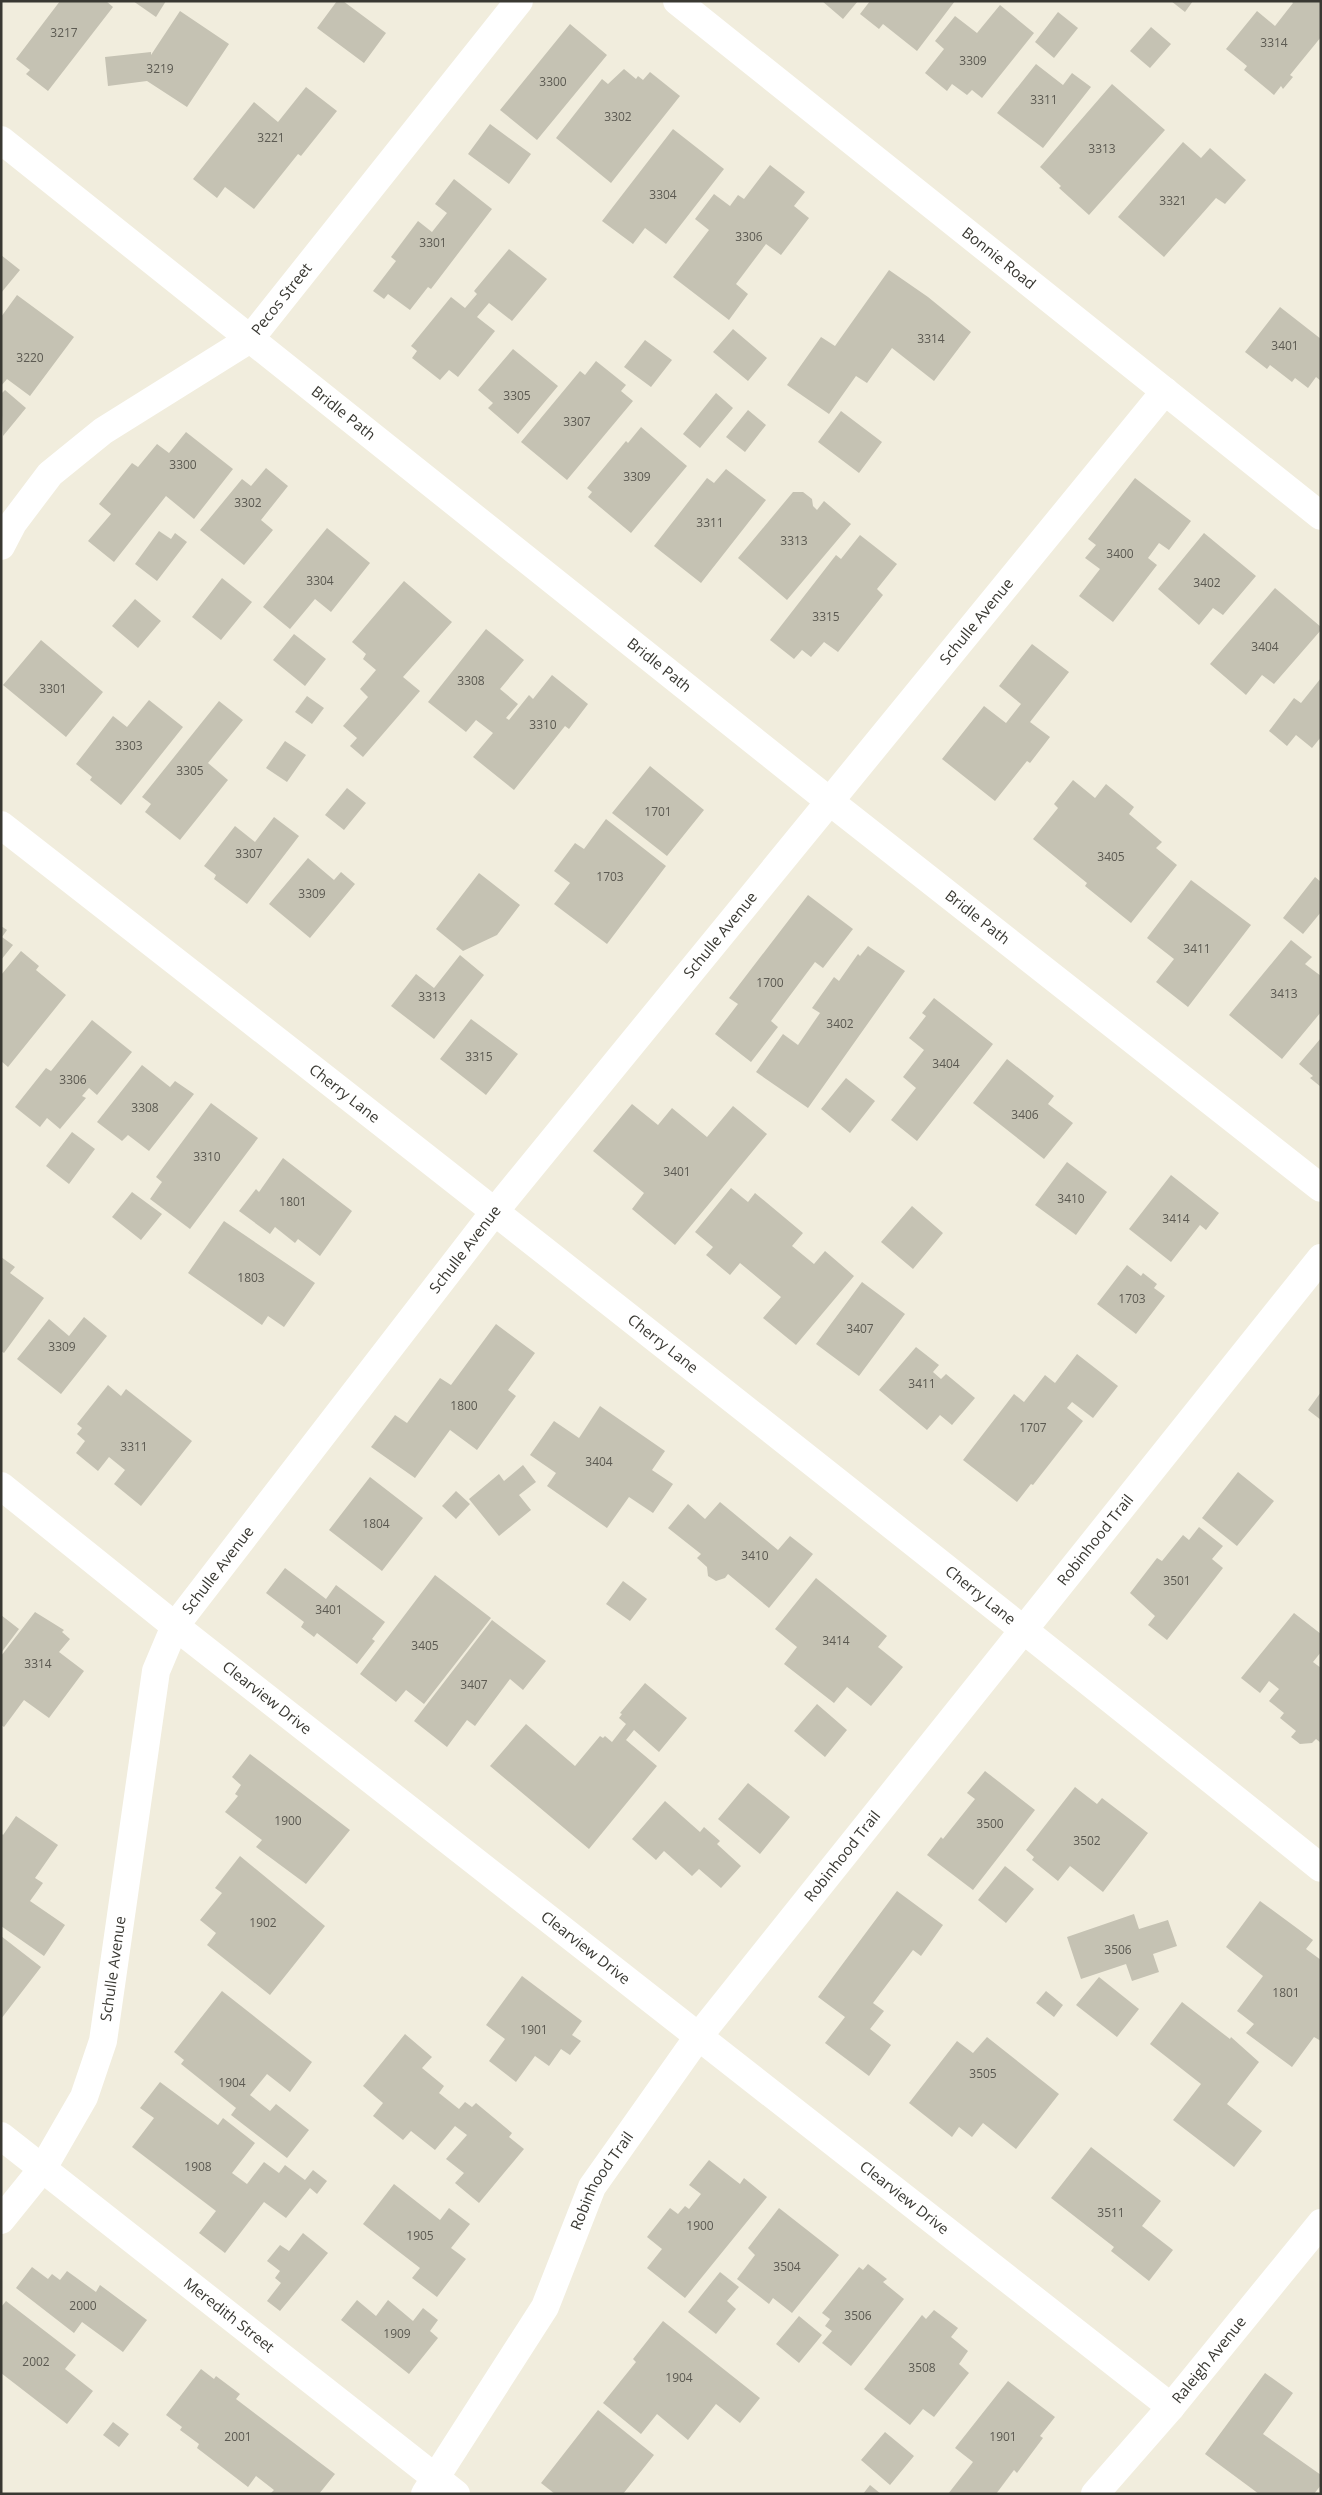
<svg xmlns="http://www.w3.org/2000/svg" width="1322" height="2495" viewBox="0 0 1322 2495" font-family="'Open Sans',sans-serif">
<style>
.building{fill:#c5c2b3}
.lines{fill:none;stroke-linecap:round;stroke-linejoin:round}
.minor{stroke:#fff;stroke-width:28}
.labels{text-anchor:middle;stroke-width:4;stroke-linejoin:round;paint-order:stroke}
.number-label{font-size:12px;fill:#5c5a52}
.street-label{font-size:15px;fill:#393832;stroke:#fefbea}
</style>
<rect width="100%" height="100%" fill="#f1eddd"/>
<path class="building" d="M60 1H106L113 7 48 91 26 74 30 70 16 59Z
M133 1H166L156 17Z
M337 1H343L386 33 364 63 317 28Z
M822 1H858L843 19Z
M870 1H955L917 51 883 24 879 29 860 14Z
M1171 1H1193L1185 12Z
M1291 1H1321V37L1290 75 1293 77 1283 89 1281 86 1274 95 1244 70 1247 66 1226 49 1257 11 1275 26 1293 3Z
M1000 5 1034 33 982 98 972 90 967 95 952 84 947 91 925 73 944 49 935 41 955 16 977 33Z
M180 11 229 44 187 107 147 81 108 86 105 57 151 52V55Z
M1058 12 1078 28 1054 58 1035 42Z
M570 24 607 55 537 140 500 110Z
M1151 27 1171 44 1150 68 1130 51Z
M1036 64 1063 85 1072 73 1091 87 1043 148 997 113Z
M624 69 636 79 638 76 643 80 650 72 680 96 611 183 556 138 602 79 608 84Z
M1112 84 1165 130 1089 215 1059 188 1061 186 1040 167Z
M306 87 337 111 301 156 298 154 254 209 225 187 217 198 193 179 254 102 278 122Z
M490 124 531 154 509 184 468 154Z
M673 129 724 169 666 244 645 228 633 244 602 221Z
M1183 142 1201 158 1210 148 1246 180 1225 204 1216 198 1164 257 1118 217Z
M770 165 805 192 794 206 809 218 781 255 766 244 736 284 748 294 729 320 673 277 709 230 695 219 714 194 730 206 738 195 744 199Z
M454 179 492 209 431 289 428 287 410 310 388 294 384 299 373 291 396 261 391 257 418 221 432 232 447 213 435 204Z
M509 249 547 279 512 321 489 303 477 317 495 331 458 377 449 370 440 380 412 358 417 351 411 346 451 297 465 308 477 294 474 291Z
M1 255 20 270 1 293Z
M889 270 928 297 971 332 934 381 892 348 867 383 856 376 829 414 787 385 821 337 835 346Z
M17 295 74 337 30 396 7 379 1 386V317Z
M1280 307 1321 339V381L1316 377 1308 388 1295 378 1292 382 1270 365 1267 369 1245 352Z
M733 329 767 358 748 381 713 352Z
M645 340 672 360 651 387 624 367Z
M513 349 558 386 518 434 488 408 493 403 478 390Z
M596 361 626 385 621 391 633 401 567 480 521 442 580 371 585 375Z
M5 390 26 408 3 436 1 394Z
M716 393 733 408 700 448 683 434Z
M748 410 766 425 745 452 726 437Z
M841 411 882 442 859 473 818 442Z
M641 427 687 466 631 533 588 497 592 492 587 488 626 441 628 443Z
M186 432 233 469 194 519 166 496 114 562 88 541 111 514 99 504 132 463 138 467 157 444 169 453Z
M266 468 288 486 261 520 273 530 244 565 200 530 242 479 251 486Z
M726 469 766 500 701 583 654 546 707 478 714 483Z
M1135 478 1191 521 1169 550 1159 543 1148 558 1157 565 1113 622 1079 596 1100 569 1085 558 1096 545 1088 539Z
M793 492H803L812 499 813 506 817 510 824 501 851 524 787 600 738 558Z
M327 528 370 563 331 612 315 599 290 629 263 607Z
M159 531 171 539 175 533 187 542 157 581 135 564Z
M1204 533 1256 576 1223 615 1213 608 1199 625 1158 589Z
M860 535 897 564 877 589 883 595 838 652 824 642 811 657 802 650 794 659 770 640 836 555 841 559Z
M222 578 252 602 221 640 192 617Z
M404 581 452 622 403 677 420 691 363 757 350 746 357 738 343 726 368 697 360 689 376 670 363 659 366 654 352 642Z
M1275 588 1321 627V630L1274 684 1262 675 1246 695 1210 664Z
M135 599 161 621 138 648 112 626Z
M486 629 524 660 500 689 518 704 506 718 509 720 529 695 533 699 552 675 588 704 569 729 565 726 514 790 473 757 493 733 476 720 466 732 428 702Z
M294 634 326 659 305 686 273 660Z
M41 640 103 692 66 737 3 685Z
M1032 644 1069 672 1030 722 1050 737 1030 763 1027 761 995 801 942 759 984 706 1006 723 1021 704 999 686Z
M1321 678V737L1312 748 1296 735 1287 746 1269 731 1294 698 1301 703Z
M307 696 324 708 312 724 295 712Z
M149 700 183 727 121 805 90 780 92 777 76 764 113 716 127 727Z
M219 701 243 720 208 763 228 780 180 840 145 812 151 804 142 797Z
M285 741 306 755 287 782 266 768Z
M650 766 704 810 667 856 612 813Z
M1073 780 1095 798 1106 784 1134 807 1129 814 1162 842 1156 848 1177 865 1131 923 1085 886 1087 883 1033 839 1058 808 1054 804Z
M347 788 366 803 344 830 325 815Z
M274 817 299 836 247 904 214 879 216 875 204 866 235 826 255 842Z
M606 819 666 866 607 944 554 904 570 883 554 871 575 843 584 849Z
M308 858 334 880 341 872 355 884 310 938 269 904Z
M479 873 520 905 497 935 463 951 436 929Z
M1315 877 1321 882V912L1303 934 1283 918Z
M1191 880 1251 925 1188 1007 1156 982 1174 959 1147 938Z
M808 895 853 929 823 968 815 962 771 1021 778 1027 751 1062 715 1034 738 1004 729 998Z
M1 926 7 930 2 937 13 945 1 960Z
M1291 940 1312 957 1305 964 1321 976V1012L1282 1059 1229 1015Z
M868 946 905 971 808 1108 756 1072 783 1034 798 1045 820 1013 812 1008 834 977 839 981 858 954 860 956Z
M21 951 39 966 36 970 66 995 8 1067 1 1061V975Z
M460 955 484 975 434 1039 391 1006 416 974 434 988Z
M934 998 993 1044 917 1141 891 1120 916 1088 903 1077 924 1050 909 1038 926 1016 922 1013Z
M471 1019 518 1054 486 1095 440 1059Z
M92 1020 132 1052 97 1095 89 1088 82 1096 86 1098 60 1129 47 1118 40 1127 15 1107 46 1068 51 1071Z
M1321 1038V1087L1310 1078 1313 1076 1299 1064Z
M1007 1059 1054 1096 1048 1104 1073 1123 1044 1159 973 1103Z
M142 1065 170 1087 175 1081 194 1094 149 1151 128 1135 122 1141 97 1122Z
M846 1078 875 1101 850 1133 821 1109Z
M211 1103 258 1138 190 1229 150 1199 162 1182 156 1177Z
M632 1104 658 1125 672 1108 707 1137 733 1106 767 1134 675 1245 632 1209 644 1193 593 1151Z
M72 1132 95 1149 69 1184 46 1166Z
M283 1158 352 1211 320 1256 298 1239 295 1243 275 1227 270 1234 239 1211 256 1189 259 1192Z
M1067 1162 1107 1192 1076 1235 1035 1205Z
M1171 1175 1219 1213 1206 1230 1200 1225 1171 1262 1129 1229Z
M731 1188 748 1202 755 1193 803 1233 792 1246 814 1264 825 1251 854 1276 796 1345 763 1318 781 1297 740 1263 730 1275 706 1255 713 1247 695 1232Z
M132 1192 162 1214 141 1240 112 1217Z
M912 1206 943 1233 913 1269 881 1242Z
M224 1221 315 1283 284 1327 268 1316 262 1325 188 1273Z
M1 1257 15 1267 10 1273 44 1298 4 1353 1 1351Z
M1127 1265 1141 1276 1143 1273 1157 1284 1154 1288 1165 1296 1136 1334 1097 1304Z
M862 1282 905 1314 859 1376 816 1344Z
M84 1317 107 1336 61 1394 17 1359 49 1319 69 1336Z
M496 1324 535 1353 508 1390 516 1396 477 1450 450 1430 415 1478 371 1447 395 1415 407 1423 440 1378 451 1385Z
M916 1347 939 1365 933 1372 941 1379 946 1374 975 1398 952 1425 940 1415 927 1430 879 1390Z
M1077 1354 1118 1386 1093 1418 1072 1402 1067 1408 1083 1421 1033 1485 1031 1484 1017 1502 963 1460 1014 1394 1024 1402 1045 1375 1055 1383Z
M108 1385 121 1396 126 1389 192 1441 141 1506 114 1484 125 1470 109 1457 98 1471 76 1453 85 1441 77 1434 82 1428 77 1424Z
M1321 1392V1420L1308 1410Z
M600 1406 665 1451 652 1470 673 1484 653 1513 629 1497 607 1528 547 1486 556 1473 530 1455 554 1421 579 1438Z
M523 1465 536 1482 519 1495 531 1510 499 1536 469 1499 499 1474 504 1481Z
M1238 1472 1274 1501 1237 1546 1202 1518Z
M370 1477 423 1518 382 1571 329 1530Z
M456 1491 470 1504 456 1519 442 1506Z
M720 1502 778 1550 790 1536 813 1554 769 1608 728 1574 725 1578 716 1581 708 1576 707 1567 697 1558 701 1554 668 1528 688 1504 705 1519Z
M1199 1527 1223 1546 1212 1559 1223 1568 1167 1640 1148 1625 1155 1616 1130 1593 1157 1558 1162 1561 1183 1535 1189 1540Z
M285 1568 326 1599 336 1585 385 1622 372 1639 375 1641 357 1664 317 1633 314 1637 301 1627 304 1622 266 1593Z
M435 1575 491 1618 424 1704 406 1690 396 1702 360 1674Z
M816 1578 887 1636 878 1647 903 1667 871 1706 847 1687 834 1703 784 1664 797 1647 775 1629Z
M623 1581 647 1599 630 1621 606 1604Z
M35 1612 64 1630 62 1632 70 1639 59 1652 84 1671 49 1718 24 1700 4 1727 1 1725V1656Z
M1294 1613 1321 1634V1652L1313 1662 1321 1668V1743L1316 1739 1312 1743 1300 1744 1291 1737 1296 1731 1280 1718 1284 1713 1269 1701 1279 1689 1269 1681 1260 1693 1241 1678Z
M1 1615 19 1629 1 1653Z
M492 1620 546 1661 523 1690 510 1679 475 1726 467 1720 447 1747 414 1721Z
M645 1683 687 1718 659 1752 634 1730 626 1740 657 1766 589 1849 490 1766 526 1724 575 1766 600 1736 603 1738 605 1736 612 1742 626 1724 619 1718 622 1714 620 1713Z
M817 1704 847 1730 825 1757 794 1731Z
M250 1754 350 1830 306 1884 256 1847 262 1840 225 1812 238 1796 235 1794 241 1785 232 1777Z
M985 1771 1035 1810 973 1890 927 1855 941 1837 943 1839 975 1799 967 1793Z
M748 1783 790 1817 760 1854 718 1819Z
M1075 1787 1097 1804 1102 1798 1148 1833 1103 1892 1070 1866 1058 1881 1032 1860 1034 1857 1026 1850Z
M665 1801 700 1832 704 1827 720 1841 717 1844 741 1866 721 1888 699 1869 692 1876 664 1851 656 1860 632 1839Z
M16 1816 58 1845 35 1878 43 1883 30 1901 65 1925 44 1956 1 1926V1833L3 1835Z
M240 1856 325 1926 270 1995 207 1945 216 1933 200 1920 222 1893 215 1888Z
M1005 1866 1034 1889 1006 1923 978 1900Z
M897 1891 943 1925 921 1956 913 1950 873 2003 884 2011 870 2029 891 2045 869 2076 825 2043 845 2017 818 1997Z
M1260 1901 1313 1940 1306 1949 1321 1960V2041L1314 2037 1292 2067 1246 2033 1254 2024 1237 2011 1263 1976 1226 1947Z
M1134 1914 1139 1929 1168 1920 1177 1946 1153 1954 1159 1972 1132 1981 1126 1964 1081 1979 1067 1937Z
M1 1936 41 1967 1 2019Z
M522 1976 582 2021 572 2035 581 2041 570 2055 561 2049 549 2066 535 2056 516 2082 489 2061 505 2039 486 2025Z
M1099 1977 1139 2009 1117 2037 1076 2005Z
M222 1991 312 2062 290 2092 267 2074 250 2095 270 2111 276 2104 309 2130 287 2158 231 2115 236 2108 181 2064 184 2060 174 2052Z
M1046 1991 1063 2005 1054 2017 1036 2003Z
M1182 2002 1230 2039 1231 2037 1259 2062 1227 2104 1262 2131 1234 2167 1173 2120 1201 2084 1150 2044Z
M405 2034 432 2057 422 2068 444 2086 439 2093 459 2109 465 2102 472 2107 476 2103 512 2133 509 2137 524 2149 479 2203 455 2183 464 2173 446 2159 467 2135 455 2126 435 2150 411 2131 403 2140 373 2116 383 2103 363 2086Z
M987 2037 1059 2094 1016 2149 983 2123 972 2137 959 2127 952 2137 909 2103 957 2041 973 2053Z
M160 2082 218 2125 223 2118 255 2143 232 2173 247 2184 264 2162 279 2173 285 2165 305 2180 313 2170 327 2181 317 2194 310 2188 286 2218 264 2202 225 2253 199 2233 216 2211 132 2147 154 2118 140 2108Z
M1091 2147 1161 2201 1142 2226 1173 2250 1149 2281 1111 2251 1114 2247 1051 2198Z
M709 2160 740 2184 744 2178 767 2197 685 2298 647 2268 662 2249 647 2237 670 2208 678 2214 685 2206 689 2209 701 2194 689 2185Z
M394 2184 440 2220 449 2208 470 2224 451 2248 466 2259 437 2297 412 2278 420 2268 363 2224Z
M779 2208 839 2255 792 2313 773 2298 769 2304 737 2279 755 2255 748 2248Z
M303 2233 328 2253 280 2311 267 2301 281 2283 275 2278 280 2271 267 2261 280 2245 289 2251Z
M868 2264 887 2279 883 2282 904 2299 851 2366 822 2343 832 2331 825 2326 830 2319 822 2313 859 2267 863 2270Z
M32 2267 48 2279 52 2274 60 2280 67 2271 96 2292 100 2285 147 2320 123 2352 82 2322 74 2333 16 2288Z
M720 2272 739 2287 727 2301 736 2309 716 2334 688 2312Z
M357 2300 376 2316 388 2300 413 2321 423 2308 438 2320 430 2331 438 2338 409 2374 341 2320Z
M6 2301 76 2355 65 2369 93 2391 67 2424 1 2373V2307Z
M934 2310 958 2328 951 2337 968 2351 959 2364 969 2373 934 2417 923 2409 910 2425 864 2389 922 2315 926 2319Z
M799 2316 822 2335 799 2363 776 2344Z
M663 2321 760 2398 740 2423 716 2404 688 2440 657 2414 641 2434 603 2403 636 2362 633 2359Z
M201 2369 214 2379 216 2376 240 2394 236 2399 335 2474 319 2494H270L274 2490 256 2476 248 2487 197 2448 199 2444 180 2430 182 2427 166 2415Z
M1265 2373 1293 2393 1263 2434 1321 2475V2485L1314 2494H1259L1205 2454Z
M1008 2381 1055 2417 1040 2436 1043 2438 1017 2473 1014 2470 996 2494H948L973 2462 955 2448Z
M598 2410 654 2455 623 2494H555L541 2483Z
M113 2422 129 2434 119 2447 103 2435Z
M885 2432 914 2456 890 2485 861 2460Z
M870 2485 881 2494H863Z"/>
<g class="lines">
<g class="minor">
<path id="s1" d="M677 1 1321 516"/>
<path id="s2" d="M1 140 828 800 1321 1188"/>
<path id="s3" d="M1 546 13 523 50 474 103 431 250 339 519 1"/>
<path id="s4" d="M1 825C443 1170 884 1516 1321 1868"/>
<path id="s5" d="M1 1486 175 1626 1171 2407"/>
<path id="s6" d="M1 2136 456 2494"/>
<path id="s7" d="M1 2220 43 2168 84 2097 103 2041 156 1671 175 1626 495 1211 1165 391"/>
<path id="s8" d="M425 2494 545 2307 592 2187 698 2037 1321 1258"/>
<path id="s9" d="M1095 2494 1171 2407 1321 2223"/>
</g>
</g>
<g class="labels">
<g class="number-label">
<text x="64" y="37">3217</text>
<text x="1274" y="47">3314</text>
<text x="973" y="65">3309</text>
<text x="160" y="73">3219</text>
<text x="553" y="86">3300</text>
<text x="1044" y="104">3311</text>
<text x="618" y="121">3302</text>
<text x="271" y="142">3221</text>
<text x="1102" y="153">3313</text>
<text x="663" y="199">3304</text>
<text x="1173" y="205">3321</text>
<text x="749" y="241">3306</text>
<text x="433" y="247">3301</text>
<text x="931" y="343">3314</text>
<text x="1285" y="350">3401</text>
<text x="30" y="362">3220</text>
<text x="517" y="400">3305</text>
<text x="577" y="426">3307</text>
<text x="183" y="469">3300</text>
<text x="637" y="481">3309</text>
<text x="248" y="507">3302</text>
<text x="710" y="527">3311</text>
<text x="794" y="545">3313</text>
<text x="1120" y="558">3400</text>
<text x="320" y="585">3304</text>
<text x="1207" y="587">3402</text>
<text x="826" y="621">3315</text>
<text x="1265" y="651">3404</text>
<text x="471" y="685">3308</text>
<text x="53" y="693">3301</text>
<text x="543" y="729">3310</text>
<text x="129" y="750">3303</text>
<text x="190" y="775">3305</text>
<text x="658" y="816">1701</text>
<text x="249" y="858">3307</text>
<text x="1111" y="861">3405</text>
<text x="610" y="881">1703</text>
<text x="312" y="898">3309</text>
<text x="1197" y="953">3411</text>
<text x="770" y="987">1700</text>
<text x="1284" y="998">3413</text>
<text x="432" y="1001">3313</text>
<text x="840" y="1028">3402</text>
<text x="479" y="1061">3315</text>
<text x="946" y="1068">3404</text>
<text x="73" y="1084">3306</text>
<text x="145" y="1112">3308</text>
<text x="1025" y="1119">3406</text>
<text x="207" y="1161">3310</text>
<text x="677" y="1176">3401</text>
<text x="1071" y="1203">3410</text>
<text x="293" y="1206">1801</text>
<text x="1176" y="1223">3414</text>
<text x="251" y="1282">1803</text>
<text x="1132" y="1303">1703</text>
<text x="860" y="1333">3407</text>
<text x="62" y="1351">3309</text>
<text x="922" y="1388">3411</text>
<text x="464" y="1410">1800</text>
<text x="1033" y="1432">1707</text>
<text x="134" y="1451">3311</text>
<text x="599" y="1466">3404</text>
<text x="376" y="1528">1804</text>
<text x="755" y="1560">3410</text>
<text x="1177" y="1585">3501</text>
<text x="329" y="1614">3401</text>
<text x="836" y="1645">3414</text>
<text x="425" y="1650">3405</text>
<text x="38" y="1668">3314</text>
<text x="474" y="1689">3407</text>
<text x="288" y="1825">1900</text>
<text x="990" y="1828">3500</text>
<text x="1087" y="1845">3502</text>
<text x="263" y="1927">1902</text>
<text x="1118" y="1954">3506</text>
<text x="1286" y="1997">1801</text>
<text x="534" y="2034">1901</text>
<text x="983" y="2078">3505</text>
<text x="232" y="2087">1904</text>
<text x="198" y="2171">1908</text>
<text x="1111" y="2217">3511</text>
<text x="700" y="2230">1900</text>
<text x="420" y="2240">1905</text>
<text x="787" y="2271">3504</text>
<text x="83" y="2310">2000</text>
<text x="858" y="2320">3506</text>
<text x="397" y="2338">1909</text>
<text x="36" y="2366">2002</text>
<text x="922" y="2372">3508</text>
<text x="679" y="2382">1904</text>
<text x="238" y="2441">2001</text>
<text x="1003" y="2441">1901</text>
</g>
<g class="street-label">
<text dy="5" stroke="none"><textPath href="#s1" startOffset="412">Bonnie Road</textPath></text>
<text dy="5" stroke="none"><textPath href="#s3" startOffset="380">Pecos Street</textPath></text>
<text dy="5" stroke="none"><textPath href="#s2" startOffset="438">Bridle Path</textPath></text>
<text dy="5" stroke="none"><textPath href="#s7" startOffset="1916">Schulle Avenue</textPath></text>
<text dy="5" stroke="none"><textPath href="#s2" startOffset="842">Bridle Path</textPath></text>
<text dy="5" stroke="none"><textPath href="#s2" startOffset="1248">Bridle Path</textPath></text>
<text dy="5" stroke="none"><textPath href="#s7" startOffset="1511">Schulle Avenue</textPath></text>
<text dy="5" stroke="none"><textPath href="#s4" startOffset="436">Cherry Lane</textPath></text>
<text dy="5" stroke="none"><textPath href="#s7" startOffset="1106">Schulle Avenue</textPath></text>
<text dy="5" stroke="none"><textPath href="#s4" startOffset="841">Cherry Lane</textPath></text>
<text dy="5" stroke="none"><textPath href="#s8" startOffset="1171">Robinhood Trail</textPath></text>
<text dy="5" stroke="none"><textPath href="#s7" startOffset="701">Schulle Avenue</textPath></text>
<text dy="5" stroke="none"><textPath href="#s4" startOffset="1246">Cherry Lane</textPath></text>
<text dy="5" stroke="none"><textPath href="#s5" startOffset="340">Clearview Drive</textPath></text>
<text dy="5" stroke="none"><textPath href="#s8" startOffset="766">Robinhood Trail</textPath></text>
<text dy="5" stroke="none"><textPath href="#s5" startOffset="745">Clearview Drive</textPath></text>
<text dy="5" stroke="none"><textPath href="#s7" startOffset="281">Schulle Avenue</textPath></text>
<text dy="5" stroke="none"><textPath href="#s8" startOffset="361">Robinhood Trail</textPath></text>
<text dy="5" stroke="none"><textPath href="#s5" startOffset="1150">Clearview Drive</textPath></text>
<text dy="5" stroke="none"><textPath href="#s6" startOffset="290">Meredith Street</textPath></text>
<text dy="5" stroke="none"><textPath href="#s9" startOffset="176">Raleigh Avenue</textPath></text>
</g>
</g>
<rect width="1322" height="2495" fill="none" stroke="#393832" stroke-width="5"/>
</svg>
